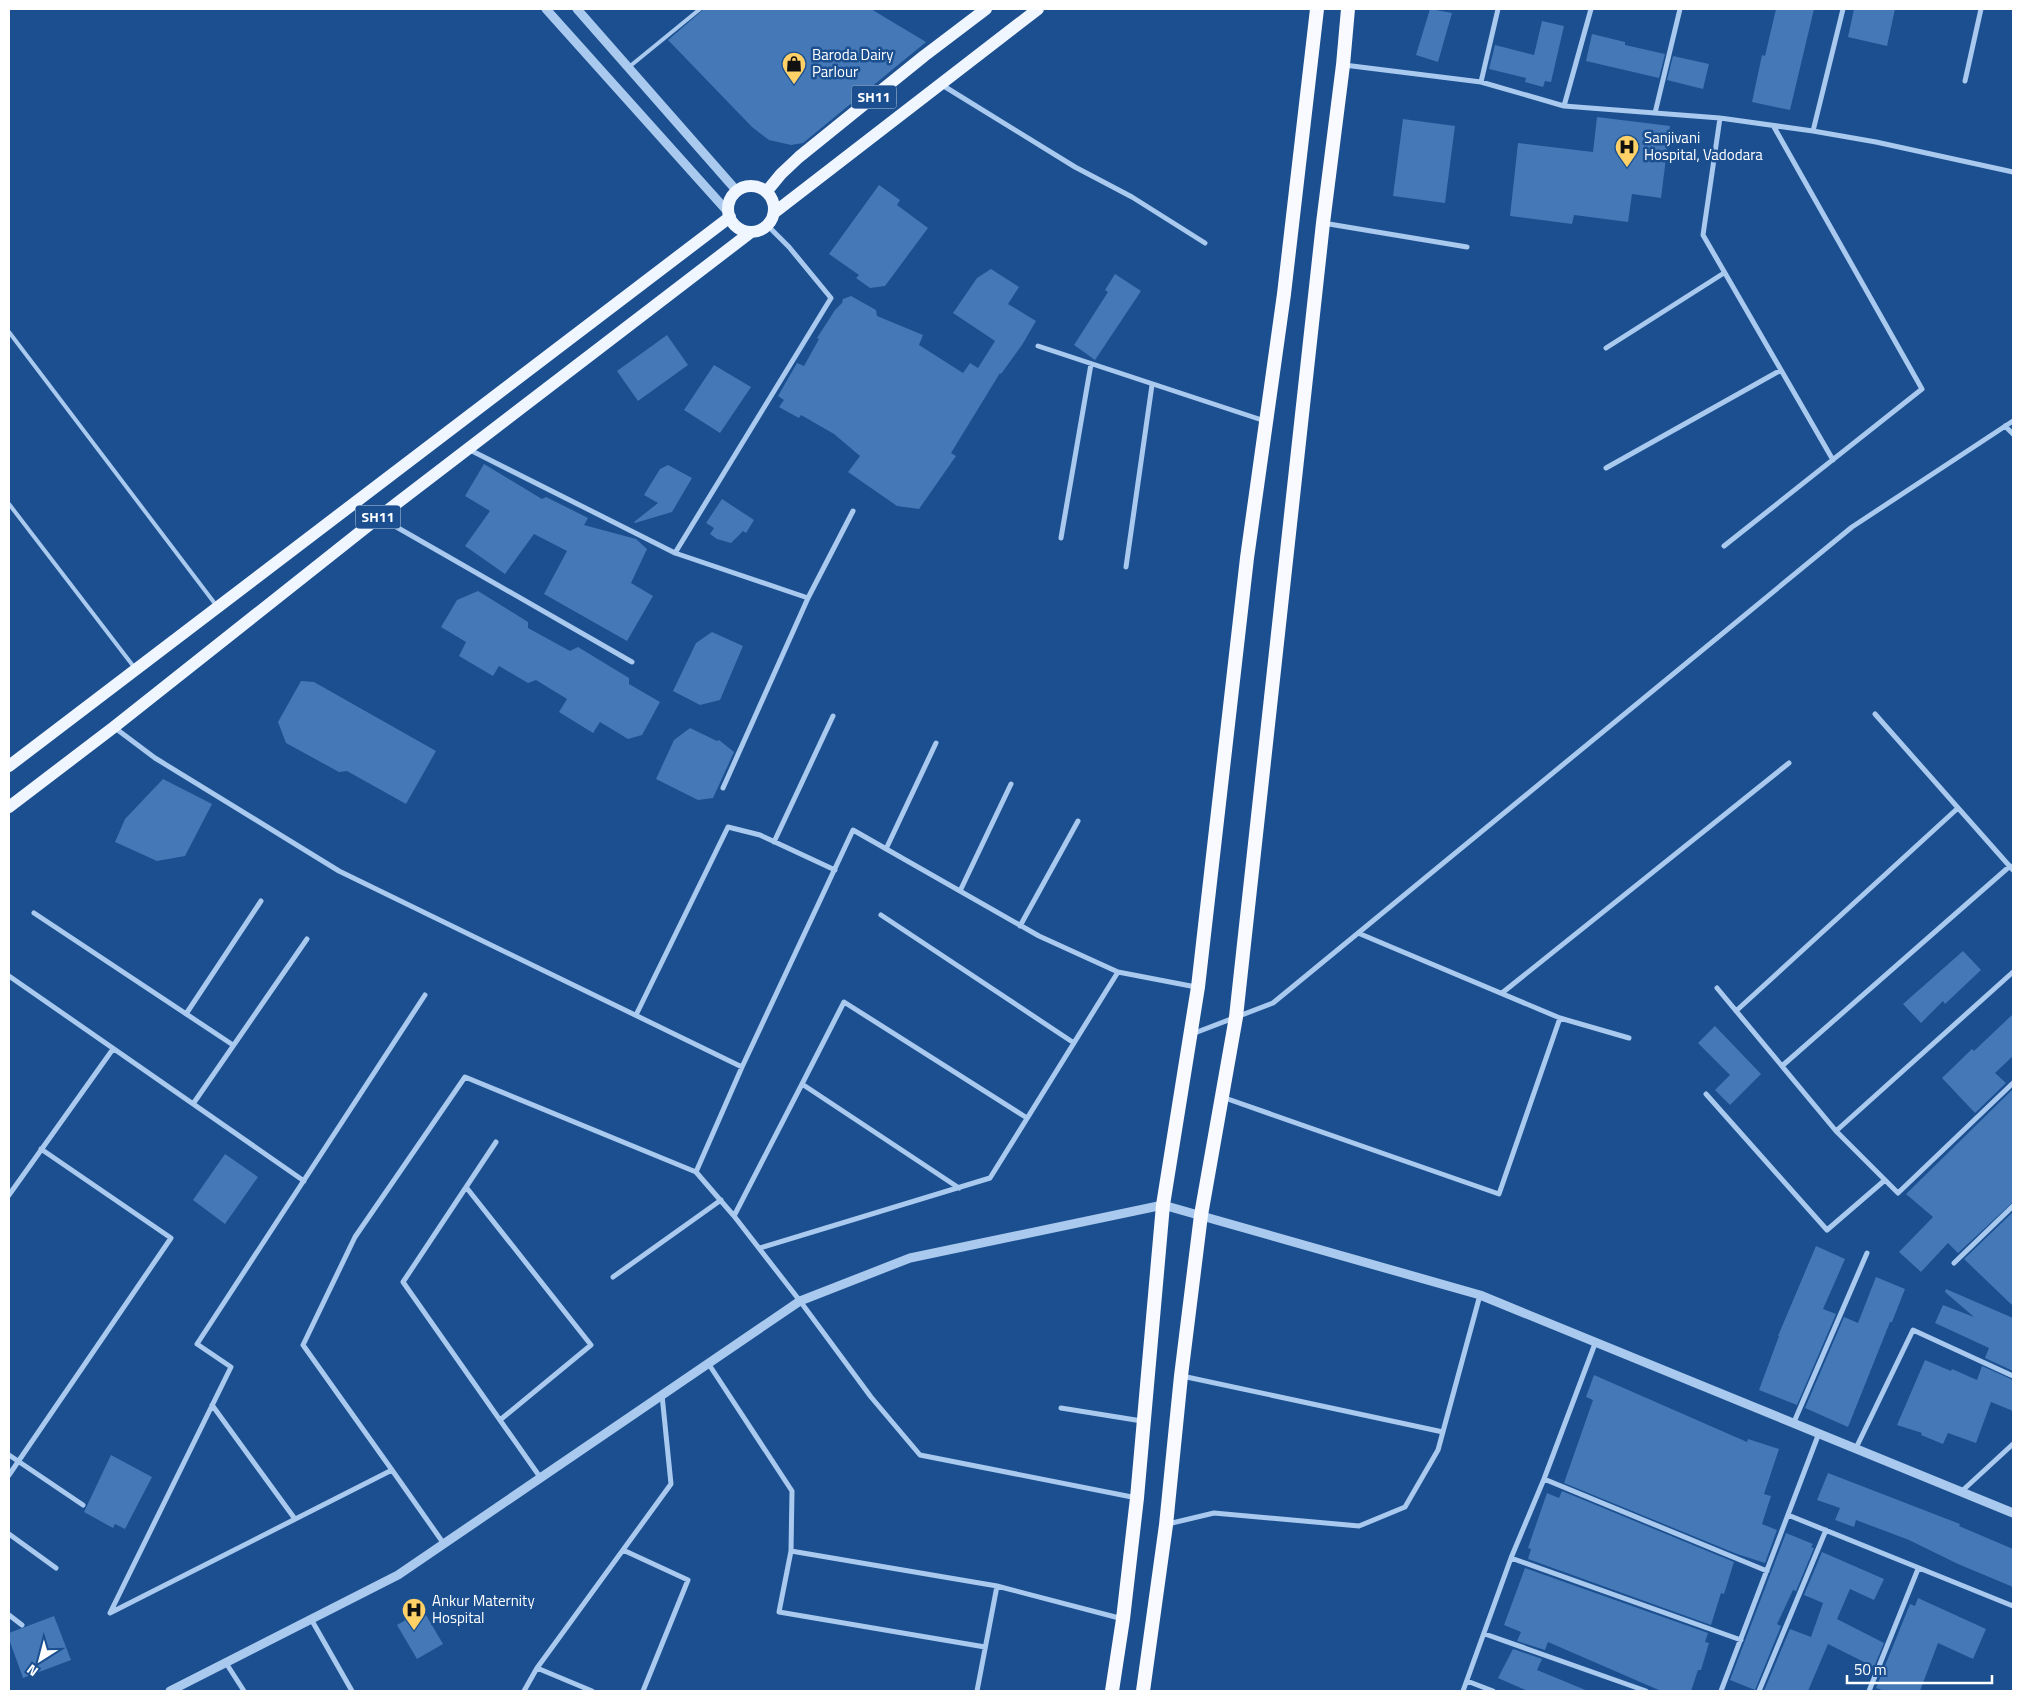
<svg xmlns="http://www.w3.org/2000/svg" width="2022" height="1700" viewBox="0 0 2022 1700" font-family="'Titillium Web',sans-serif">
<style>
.building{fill:#4478b7}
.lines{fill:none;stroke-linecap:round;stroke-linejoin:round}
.service{stroke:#a9c9ee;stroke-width:4}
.minor{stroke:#a9c9ee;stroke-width:5}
.tertiary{stroke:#a9c9ee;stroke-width:9}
.primary{stroke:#f0f6ff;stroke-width:12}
.trunk{stroke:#f8faff;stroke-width:14}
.labels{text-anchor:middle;stroke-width:5;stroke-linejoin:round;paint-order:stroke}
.shield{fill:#1b4f8f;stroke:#bbcadd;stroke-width:1}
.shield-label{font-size:14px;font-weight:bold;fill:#fff}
.poi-label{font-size:15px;fill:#fff;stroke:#1b4f8f;text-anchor:start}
</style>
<rect width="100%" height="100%" fill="#1b4f8f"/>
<path class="building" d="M704 9H871L926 42 803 143 791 145 769 140 752 127 668 40Z
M1430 9 1452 13 1438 62 1416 55Z
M1776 9H1814L1790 110 1752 102 1762 55 1765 56Z
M1854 9H1895L1887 46 1848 37Z
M1542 21 1564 26 1551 82 1545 81 1543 87 1525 82 1526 78 1489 69 1495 45 1534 55Z
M1592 34 1625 42V45L1665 54 1659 78 1586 61Z
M1673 56 1709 64 1703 89 1667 80Z
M1597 117 1670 126 1661 198 1632 194 1628 222 1574 215 1572 224 1510 216 1518 143 1593 152Z
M1403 119 1455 126 1445 203 1393 196Z
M879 185 900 200 897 205 928 228 885 286 870 288 856 278 859 275 829 254Z
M991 269 1019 287 1008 304 1036 321 1022 345 1001 374 1000 373 951 453 956 456 919 509 897 506 848 472 860 456 834 434 801 415 799 418 779 407 784 400 778 396 797 363 804 366 819 339 817 338 835 310 842 303 843 299 851 296 876 310 877 316 923 335 919 345 963 373 970 363 978 368 995 341 953 313 977 278Z
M1115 274 1141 291 1095 360 1074 345 1108 292 1105 290Z
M667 335 688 365 638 401 617 371Z
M714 365 751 387 720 433 684 410Z
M484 464 542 499 546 497 588 518 584 525 636 539 647 549 631 583 653 596 627 641 544 594 567 551 534 534 505 574 465 546 490 511 465 496Z
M668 465 692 478 672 512 635 523 634 522 658 503 644 495 660 469Z
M722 499 754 520 746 533 743 531 731 543 717 539 710 534 714 528 706 523Z
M478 591 528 622V628L570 651 578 647 629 678V684L660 702 642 735 628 739 600 722 593 733 559 712 567 699 536 680 528 683 499 666 493 676 459 656 466 642 441 627 457 600Z
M712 632 743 646 720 700 700 705 673 691 696 643Z
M301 681 314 682 436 751 406 804 347 771 339 772 286 743 278 722Z
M690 728 717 741 719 740 734 752 713 798 698 800 656 779 674 740Z
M163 779 212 804 185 856 157 861 115 842 125 819Z
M1963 951 1981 970 1945 1004 1943 1001 1921 1023 1903 1004Z
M2013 1014V1056L1995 1073 2006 1083 1975 1113 1942 1078 1972 1049 1974 1051Z
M1715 1026 1761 1074 1730 1105 1715 1090 1730 1075 1698 1043Z
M2013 1089V1202L1958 1253 1948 1243 1921 1272 1899 1252 1933 1217 1906 1194Z
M225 1154 258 1177 225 1224 193 1200Z
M2013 1212V1306L1964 1259Z
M1816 1246 1845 1259 1823 1309 1836 1314 1797 1405 1759 1390 1779 1336H1778Z
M1876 1277 1905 1289 1892 1322H1890L1848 1427 1805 1408 1844 1317 1858 1323Z
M1946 1289 2013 1318V1371L1985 1358 1989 1348 1935 1323 1943 1305 1974 1317 1945 1292Z
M1925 1360 1951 1371 1952 1369 1977 1380 1982 1366 2013 1380V1411L1991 1402 1976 1443 1948 1433 1943 1444 1921 1435 1922 1433 1897 1425Z
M1594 1375 1747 1442 1748 1439 1779 1449 1764 1494 1771 1496 1762 1524 1777 1530 1765 1563 1737 1554 1564 1483 1593 1400 1586 1397Z
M111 1455 152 1477 125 1529 115 1524 113 1528 84 1512Z
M1828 1473 1960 1524 1959 1526 2013 1549V1587L1958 1564 1909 1540 1856 1520 1854 1527 1835 1520 1840 1508 1817 1500Z
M1562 1491 1734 1562 1724 1594 1721 1593 1711 1625 1528 1559 1531 1549 1528 1548 1547 1493 1559 1498Z
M1786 1533 1813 1544 1811 1547 1814 1548 1796 1591 1793 1590 1777 1624 1781 1626 1755 1690 1730 1680Z
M1822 1552 1884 1579 1874 1600 1850 1589 1837 1619 1884 1643 1874 1667 1828 1644 1808 1691H1764L1790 1629 1811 1637 1823 1603 1804 1595Z
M1525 1568 1708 1633 1705 1642 1709 1643 1701 1670H1698L1691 1691H1661L1548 1642 1545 1650 1517 1641 1521 1632 1504 1625Z
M1918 1598 1986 1629 1973 1659 1938 1643 1920 1691H1885L1876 1688 1910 1604 1915 1606Z
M423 1610 443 1644 417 1659 397 1625Z
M54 1616 71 1660 23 1678 9 1639V1633Z
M1513 1649 1542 1659 1537 1670 1588 1691H1528L1498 1678Z"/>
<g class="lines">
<path class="service" d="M629 67 700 9
M9 332 216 605
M9 504 134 667"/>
<path class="minor" d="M1344 65 1481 82 1564 106 1720 118 1813 131 1876 142 2013 172
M1965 81 1981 9
M1481 82 1498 9
M942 85 1075 167 1132 197 1205 243
M1564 106 1591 9
M1655 113 1680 9
M1720 118 1703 235 1833 460
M1813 131 1843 9
M1323 223 1467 247
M1038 346 1265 421
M1606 348 1724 273
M2005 426 2013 434
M470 450 675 553 808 598 853 511
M1606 468 1781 370
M379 517 632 662
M1061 538 1091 364
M1724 546 1922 389 1774 127
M675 553 831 298 789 247 767 225
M1126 567 1152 385
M1875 714 2013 870
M115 728 155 758 339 871 742 1067
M723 788 808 598
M774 842 833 716
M886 849 936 743
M960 891 1011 784
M34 913 233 1045
M881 915 1074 1043
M1020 926 1078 821
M1358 933 1560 1018 1629 1038
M9 976 304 1181
M1717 988 1836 1131 1898 1193 2013 1083
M1502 993 1789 763
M425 995 197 1344 231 1367 110 1613 392 1470 444 1544
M1736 1011 1958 808
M186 1014 261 901
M636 1015 728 827 760 835 835 870
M1192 1034 1273 1003 1852 527 2013 421
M1782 1066 2010 866
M1706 1094 1827 1230 1885 1180
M1222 1097 1499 1194 1560 1018
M193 1104 307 939
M1836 1131 2013 972
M496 1142 403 1282 540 1477
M696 1172 742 1067 853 830 1039 936 1118 972
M466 1187 591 1345 500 1420
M959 1188 802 1084 844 1002 1027 1118
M9 1195 113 1049
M734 1216 802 1084
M760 1248 990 1178 1118 972 1196 987
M1954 1263 2013 1206
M613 1277 721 1200
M708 1363 792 1491 791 1551 997 1586 1123 1619
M1182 1376 1443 1432
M212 1405 295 1519
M1061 1408 1142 1421
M1794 1422 1867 1253
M1856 1448 1913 1330 2013 1376
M9 1455 83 1505
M392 1470 303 1345 355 1237 465 1077 696 1172 734 1216 800 1301 871 1397 920 1455 1137 1498
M9 1475 171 1238 41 1149
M1544 1479 1767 1571
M1962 1491 2013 1444
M1788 1515 2013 1606
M1168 1524 1214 1513 1359 1526 1405 1507 1438 1450 1480 1295
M9 1534 56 1568
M623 1550 688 1580 643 1691
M791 1551 779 1612 985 1647
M1511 1558 1741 1640
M9 1615 22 1625
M311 1619 352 1691
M1485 1634 1646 1691
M226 1663 244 1691
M1467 1681 1493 1691
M524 1691 537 1668
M592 1691 537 1668 671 1484 662 1395
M977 1691 997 1586
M1463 1691 1511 1558 1544 1479 1596 1341
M1721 1691 1819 1433
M1759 1691 1826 1530
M1869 1691 1918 1569"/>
<path class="tertiary" d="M546 9 728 212
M577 9 736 190
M170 1691 398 1575 800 1301 910 1258 1163 1205 1480 1295 2013 1513"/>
<path class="primary" d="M728 209a23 23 0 1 1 46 0a23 23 0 1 1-46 0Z
M767 191 781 174 799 157 924 56 986 9
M775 212 1038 9
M9 766 730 217
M9 807 114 727 379 517 751 232"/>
<path class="trunk" d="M1112 1691 1123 1619 1137 1498 1163 1205 1198 987 1247 558 1284 294 1317 9
M1143 1691 1166 1525 1181 1376 1201 1215 1236 1017 1323 223 1343 65 1348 9"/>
</g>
<defs>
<symbol id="shop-pin" viewBox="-11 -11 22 30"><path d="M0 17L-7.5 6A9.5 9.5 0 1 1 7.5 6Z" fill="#ffd166" stroke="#1b4f8f"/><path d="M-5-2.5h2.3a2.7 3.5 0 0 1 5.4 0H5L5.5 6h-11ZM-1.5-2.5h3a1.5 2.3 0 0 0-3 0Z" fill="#111"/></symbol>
<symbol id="hospital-pin" viewBox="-11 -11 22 30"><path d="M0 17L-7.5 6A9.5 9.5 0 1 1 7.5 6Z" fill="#ffd166" stroke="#1b4f8f"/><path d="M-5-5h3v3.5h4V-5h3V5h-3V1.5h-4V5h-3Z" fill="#111"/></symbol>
</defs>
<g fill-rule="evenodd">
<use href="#shop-pin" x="780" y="50" width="28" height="38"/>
<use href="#hospital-pin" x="1613" y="133" width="28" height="38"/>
<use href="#hospital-pin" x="400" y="1596" width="28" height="38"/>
</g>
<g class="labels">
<g class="shield">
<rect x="851.5" y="85.5" width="45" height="23" rx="4"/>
<rect x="355.5" y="505.5" width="45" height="23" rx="4"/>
</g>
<g class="shield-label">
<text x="874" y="102">SH11</text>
<text x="378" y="522">SH11</text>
</g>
<g class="poi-label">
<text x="812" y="60">Baroda Dairy<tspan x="812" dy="17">Parlour</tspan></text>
<text x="1644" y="143">Sanjivani<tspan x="1644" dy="17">Hospital, Vadodara</tspan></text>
<text x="432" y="1606">Ankur Maternity<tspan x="432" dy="17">Hospital</tspan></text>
</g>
</g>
<rect width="2022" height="1700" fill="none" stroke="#ffffff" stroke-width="20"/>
<g transform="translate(40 1660) rotate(216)" stroke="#1b4f8f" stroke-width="4" paint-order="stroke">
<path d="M0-4L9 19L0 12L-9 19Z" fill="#ffffff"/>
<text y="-8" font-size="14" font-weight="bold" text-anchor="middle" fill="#ffffff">N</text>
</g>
<path d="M1847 1675v8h145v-8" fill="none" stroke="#ffffff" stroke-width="2.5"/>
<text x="1854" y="1675" font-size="15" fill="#ffffff" stroke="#1b4f8f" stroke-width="4" paint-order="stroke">50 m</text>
</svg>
